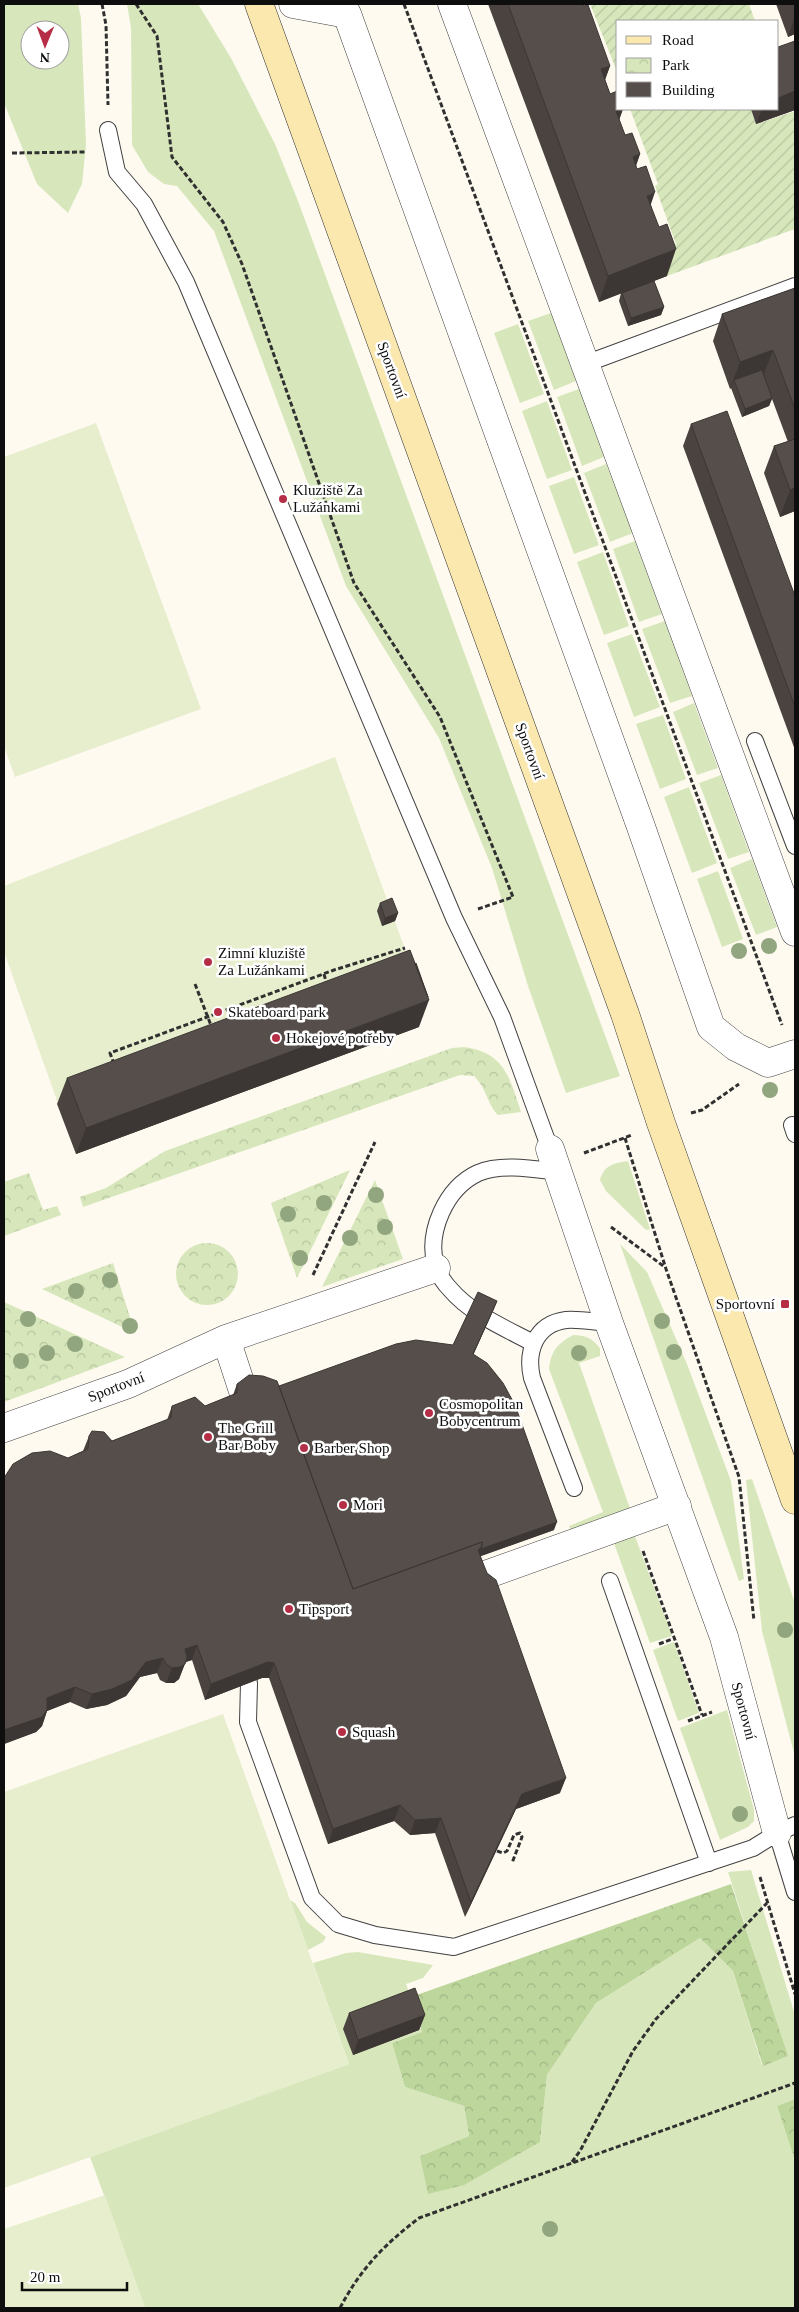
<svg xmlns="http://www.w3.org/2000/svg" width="799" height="2312" viewBox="0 0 799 2312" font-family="Georgia,serif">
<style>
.grass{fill:#d7e7bb;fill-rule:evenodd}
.forest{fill:url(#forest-crowns)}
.park{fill:url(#park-crowns)}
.garden{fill:url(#garden-furrows)}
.pitch{fill:#e7eecd}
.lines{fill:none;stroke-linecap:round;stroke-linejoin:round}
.lane-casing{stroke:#414141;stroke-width:18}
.street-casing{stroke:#414141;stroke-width:29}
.secondary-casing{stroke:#303030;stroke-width:29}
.path{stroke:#303030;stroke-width:3;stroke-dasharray:5 2.5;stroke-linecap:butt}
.lane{stroke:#fff;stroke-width:16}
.street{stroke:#fff;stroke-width:28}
.secondary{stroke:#fae8af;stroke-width:28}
.tree{fill:#91a67f}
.wall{fill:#4a4340}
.shaded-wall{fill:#3c3734}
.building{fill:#564e4b;stroke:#3c3734}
.poi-dot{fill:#b62e45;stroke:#fff;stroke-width:2}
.labels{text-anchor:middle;stroke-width:5;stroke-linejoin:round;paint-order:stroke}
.street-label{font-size:15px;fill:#0e0e0e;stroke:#fff}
.poi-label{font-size:15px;fill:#0e0e0e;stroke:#fff;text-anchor:start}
</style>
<defs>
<pattern id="forest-crowns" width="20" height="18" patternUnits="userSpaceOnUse" patternTransform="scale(1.25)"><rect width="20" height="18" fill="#bdd69c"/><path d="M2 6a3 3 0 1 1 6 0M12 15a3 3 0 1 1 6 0" fill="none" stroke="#a1b685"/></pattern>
<pattern id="park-crowns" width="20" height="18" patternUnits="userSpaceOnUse" patternTransform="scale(1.25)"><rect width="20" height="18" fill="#d7e7bb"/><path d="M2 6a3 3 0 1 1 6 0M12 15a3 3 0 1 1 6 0" fill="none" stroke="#b7c5a0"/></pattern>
<pattern id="garden-furrows" width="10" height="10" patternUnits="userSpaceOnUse" patternTransform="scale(1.25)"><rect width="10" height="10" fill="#d7e7bb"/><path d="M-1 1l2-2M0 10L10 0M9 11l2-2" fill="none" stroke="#b7c5a0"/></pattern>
</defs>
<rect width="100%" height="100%" fill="#fefaf0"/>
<path class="grass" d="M4 4H78L81 18 86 144 82 184 68 213 37 184 4 103ZM30 30H60V60H30Z
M127 4H198L231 58 275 144 298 201 620 1076 566 1093 528 986 492 868 439 738 346 586 214 231 177 186 164 184 148 172 132 145 131 28Z
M551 313 576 381 554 390 528 321Z
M518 324 544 394 520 403 494 333Z
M579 389 604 457 582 466 557 397Z
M547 401 572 470 547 479 522 411Z
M606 464 633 533 610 542 584 473Z
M574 477 599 545 574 554 549 486Z
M635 541 662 614 639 622 613 549Z
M603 552 629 626 604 635 577 562Z
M665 621 692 696 670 703 642 629Z
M632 634 660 707 634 717 607 643Z
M694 703 718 768 697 775 673 712Z
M663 715 686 779 660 789 636 724Z
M721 775 749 852 728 859 699 783Z
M689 787 717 863 692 873 664 797Z
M752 859 777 927 756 935 730 868Z
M718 871 743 939 722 947 697 879Z
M628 1161 650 1229 646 1230 606 1191 600 1180C604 1165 614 1163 628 1161Z
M620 1244 647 1272 687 1364 731 1481 744 1579 739 1581Z
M573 1335C585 1335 592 1338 600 1348V1356L579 1363 633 1517 574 1538 569 1526 603 1512 549 1369C551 1351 557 1344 573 1335Z
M752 1479 795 1603V1757L762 1631 746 1480Z
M632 1528 672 1636 650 1643 611 1535Z
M674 1642 699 1713 678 1721 653 1650Z
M727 1710 754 1810V1821L748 1827 720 1840 680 1728Z
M751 1870 795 2015V2099L777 2106 795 2161V2308H145L90 2157 349 2064 313 1963 346 1953 358 1952 433 1965 423 1978 406 1984 422 2032 392 2043 405 2087 464 2106 469 2136 420 2156 540 2142 547 2075 596 2003 700 1938 733 1971 762 2065 787 2056 728 1872Z
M290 1900 295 1903 307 1922 326 1937 323 1942 308 1950Z"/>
<path class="forest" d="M731 1884 788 2056 763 2066 733 1971 700 1938 596 2003 547 2075 540 2142 464 2185 428 2194 420 2156 469 2136 464 2106 405 2087 392 2043 422 2032 411 1997Z
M795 2099V2161L777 2106Z"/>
<path class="park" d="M464 1047C505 1052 510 1079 521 1112L498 1115C487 1104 487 1089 474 1076L460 1075 83 1207 80 1197 106 1188 165 1151 452 1048Z
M350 1170 297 1278 271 1203Z
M29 1173 43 1210 57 1206 61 1215 4 1236V1182Z
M375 1180 403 1259 322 1287Z
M176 1274a31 31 0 1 1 62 0a31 31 0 1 1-62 0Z
M113 1263 135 1333 42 1289Z
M4 1302 125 1357 4 1402Z"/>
<path class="garden" d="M590 4H749L755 21H618V74Z
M630 109H751L757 124 795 111V229L667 276 657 250 676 244 655 186 658 184Z"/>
<path class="pitch" d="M96 423 201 709 15 777 4 746V457Z
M335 757 413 971 419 1027 76 1154 4 952V886Z
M223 1714 349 2064 4 2188V1792Z
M105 2195 145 2308H4V2229Z"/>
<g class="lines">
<defs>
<path id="lane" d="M108 130 117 172 144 204 186 282 454 918 502 1017 550 1149
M585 364 795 286
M755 741 795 846
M792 1125 795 1134
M533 1343C505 1328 471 1314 450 1289 445 1284 438 1274 436 1267 426 1232 446 1188 478 1173 501 1163 534 1169 558 1172
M574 1488 532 1378C526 1352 535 1324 566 1320 580 1319 595 1322 609 1323
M610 1581 709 1863
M249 1683 248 1722 312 1898 338 1924 375 1935 454 1947 753 1848 777 1833 795 1825
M777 1833 795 1892"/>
<path id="street" d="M293 4 347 14 640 824 711 1027 736 1047 768 1063 795 1054
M452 4 795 932
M550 1149 609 1323 724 1637 777 1833
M226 1339 243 1391
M4 1428 128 1384 226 1339 436 1268
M477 1578 677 1506"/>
<path id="secondary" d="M259 4 625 1014 661 1123 795 1500"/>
</defs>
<use href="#lane" class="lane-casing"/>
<use href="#street" class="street-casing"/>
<use href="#secondary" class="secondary-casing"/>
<path class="path" d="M102 4 106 25 108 105
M136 4 157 36 172 157 223 222 242 264 354 583 440 717 513 897 478 909
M404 4 782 1025
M12 153 86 152
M324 974 327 985
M195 984 212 1028
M114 1064 110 1053 334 970 405 948
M691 1113 702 1110 739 1084
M625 1138 666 1269 739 1477 754 1621
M584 1153 632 1135
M611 1227 666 1268
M313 1275 375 1142
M643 1551 702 1715
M659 1644 675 1638
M688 1721 712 1712
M497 1851 503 1853 507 1851 514 1835 520 1833 522 1837 512 1863
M760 1877 795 1994
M572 2162 580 2151 633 2051 656 2019 767 1903
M340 2308C361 2268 384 2245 419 2218L795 2083"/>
<use href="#lane" class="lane"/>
<use href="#street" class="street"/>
<use href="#secondary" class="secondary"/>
</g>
<g class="tree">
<circle cx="769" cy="946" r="8"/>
<circle cx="739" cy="951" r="8"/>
<circle cx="770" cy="1090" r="8"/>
<circle cx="376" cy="1195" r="8"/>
<circle cx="324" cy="1203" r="8"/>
<circle cx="288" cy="1214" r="8"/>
<circle cx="385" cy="1227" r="8"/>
<circle cx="350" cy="1238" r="8"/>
<circle cx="300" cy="1258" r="8"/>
<circle cx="110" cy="1280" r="8"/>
<circle cx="76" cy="1291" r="8"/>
<circle cx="28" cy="1319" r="8"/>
<circle cx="662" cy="1321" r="8"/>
<circle cx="130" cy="1326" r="8"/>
<circle cx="75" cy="1344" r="8"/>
<circle cx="674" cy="1352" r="8"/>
<circle cx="47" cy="1353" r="8"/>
<circle cx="579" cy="1353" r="8"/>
<circle cx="21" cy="1361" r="8"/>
<circle cx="785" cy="1630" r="8"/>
<circle cx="740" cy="1814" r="8"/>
<circle cx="550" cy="2229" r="8"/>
</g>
<path class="wall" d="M488 4H583L610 66 605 80 610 94 623 109 619 119 625 135 640 154 636 166 651 205 667 276 654 281 664 307 661 315 628 326 619 301 621 293 599 302Z
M776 4H795V34L788 37Z
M795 41V110L756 124 751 109H778Z
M795 288V511L780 517 764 473 774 446 788 442 772 399 769 406 742 417 731 388 730 389 713 341 722 314Z
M691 424 795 596V750L683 446Z
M380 903 398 913 395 921 382 926 377 911Z
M419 1027 76 1154 57 1104 67 1078Z
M497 1301 473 1355 554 1530 480 1556 560 1793 516 1809 465 1917 435 1833 410 1835 394 1821 328 1844 269 1678H262L205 1700 192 1660 185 1662 179 1679 174 1683H166L160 1680 157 1673 140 1677 126 1696 107 1705 86 1709 70 1702 47 1711 42 1726 36 1732 4 1744V1478L68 1458 83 1451 89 1436 112 1441 167 1420 172 1406H205L233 1395 237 1384 279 1386 453 1345Z
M349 2013 425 2015 419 2030 353 2055 343 2029Z"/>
<path class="shaded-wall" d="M795 16V34L788 37Z
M610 66 600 93 601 69Z
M795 91V110L756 124 762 109H778V98Z
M622 109H623L614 135 616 111Z
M640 154 630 181 633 157Z
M655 192 646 219 647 196Z
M676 249 667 276 599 302 608 276Z
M664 307 661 315 628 326 631 318Z
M773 350 763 376 734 380 731 388 730 389 740 362Z
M772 398 769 406 742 417 745 409Z
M795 488V511L780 517 790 490Z
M398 913 395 921 382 926 385 918Z
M429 1000 419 1027 76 1154 86 1128Z
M497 1301 494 1309 470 1362 473 1354Z
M557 1522 554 1530 347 1604 482 1547Z
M197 1645 192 1660 180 1664 185 1649Z
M163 1658 157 1673 140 1677 126 1696 107 1705 86 1709 92 1694 146 1662Z
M268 1662 274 1663 269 1678H262L205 1700 211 1684Z
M185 1664 179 1679 174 1683H166L172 1668Z
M75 1687 70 1702 47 1711 42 1726 36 1732 4 1744V1730L47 1698Z
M566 1778 560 1793 516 1809 465 1917 471 1902 522 1794Z
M400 1805 394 1821 328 1844 333 1829Z
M441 1818 435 1833 410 1835 415 1820Z
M425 2015 419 2030 353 2055 358 2040Z"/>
<path class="building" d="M508 4H583L584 6 588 5 610 66 601 69 610 94 617 91 618 109H622L616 111 625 135 632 133 640 154 633 157 637 169 646 166 655 192 647 196 659 227 667 224 676 249 608 276Z
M795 41V91L778 98V47Z
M654 281 664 307 631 318 622 293Z
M795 288V409L773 350 740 362 722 314Z
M762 370 772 398 745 409 734 380Z
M727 411 795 596V707L691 424Z
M795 439V488L790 490 774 446Z
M392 898 398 913 385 918 380 903Z
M410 950 429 1000 86 1128 67 1078Z
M416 963 428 997 415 964Z
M478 1292 497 1301 473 1354 487 1363 503 1383 515 1405 557 1522 481 1549 482 1542 353 1589 279 1386 396 1344 416 1340 453 1345Z
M249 1375 263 1376 277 1381 353 1589 482 1542V1547L478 1550 483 1563 487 1573 496 1580 566 1778 522 1794 471 1902 441 1818 415 1820 400 1805 333 1829 274 1663 268 1662 211 1684 197 1645 185 1649 187 1657 185 1664 180 1667 172 1668 166 1664 163 1658 146 1662 132 1680 112 1689 92 1694 75 1687 47 1698V1710L42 1717 4 1730V1478L13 1464 32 1453 50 1451 68 1458 88 1449 89 1436 92 1431 104 1432 112 1441 171 1418 172 1406 195 1397 205 1406 237 1393V1384Z
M415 1988 425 2015 358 2040 349 2013Z"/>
<g class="poi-dot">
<circle cx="283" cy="499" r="5"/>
<circle cx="208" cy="962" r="5"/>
<circle cx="218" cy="1012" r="5"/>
<circle cx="276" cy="1038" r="5"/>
<rect x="780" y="1299" width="10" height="10" rx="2.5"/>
<circle cx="429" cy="1413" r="5"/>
<circle cx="208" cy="1437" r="5"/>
<circle cx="304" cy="1448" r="5"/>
<circle cx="343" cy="1505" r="5"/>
<circle cx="289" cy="1609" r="5"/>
<circle cx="342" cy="1732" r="5"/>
</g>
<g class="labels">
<g class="street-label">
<text transform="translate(392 370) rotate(70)" y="5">Sportovní</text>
<text transform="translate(530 751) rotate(70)" y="5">Sportovní</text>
<text transform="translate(116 1387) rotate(-21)" y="5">Sportovní</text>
<text transform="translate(744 1711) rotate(75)" y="5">Sportovní</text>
</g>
<g class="poi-label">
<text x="293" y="495">Kluziště Za<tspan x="293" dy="17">Lužánkami</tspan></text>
<text x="218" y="958">Zimní kluziště<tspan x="218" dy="17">Za Lužánkami</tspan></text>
<text x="228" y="1017">Skateboard park</text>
<text x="286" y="1043">Hokejové potřeby</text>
<text x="775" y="1309" text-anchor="end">Sportovní</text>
<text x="439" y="1409">Cosmopolitan<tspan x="439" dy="17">Bobycentrum</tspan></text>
<text x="218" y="1433">The Grill<tspan x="218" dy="17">Bar Boby</tspan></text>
<text x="314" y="1453">Barber Shop</text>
<text x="353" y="1510">Mori</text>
<text x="299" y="1614">Tipsport</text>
<text x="352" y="1737">Squash</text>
</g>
</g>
<rect width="799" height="2312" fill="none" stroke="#0e0e0e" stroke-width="10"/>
<rect x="616" y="20" width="162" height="90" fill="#ffffff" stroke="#9f9f9f"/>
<rect x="626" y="36" width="25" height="8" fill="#fae8af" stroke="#9f9f9f"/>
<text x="662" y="45" font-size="15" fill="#0e0e0e">Road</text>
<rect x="626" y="58" width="25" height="15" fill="url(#park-crowns)" stroke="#9f9f9f"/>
<text x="662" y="70" font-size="15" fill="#0e0e0e">Park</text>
<rect x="626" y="82" width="25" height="15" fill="#564e4b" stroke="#9f9f9f"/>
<text x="662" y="95" font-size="15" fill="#0e0e0e">Building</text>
<g transform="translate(45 45) rotate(181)"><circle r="24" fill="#ffffff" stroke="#9f9f9f"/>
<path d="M0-4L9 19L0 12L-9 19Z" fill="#b62e45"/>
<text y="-8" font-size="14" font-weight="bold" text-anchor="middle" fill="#0e0e0e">N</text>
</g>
<path d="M22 2282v8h105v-8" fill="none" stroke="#0e0e0e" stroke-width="2.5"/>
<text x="30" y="2282" font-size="15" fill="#0e0e0e" stroke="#ffffff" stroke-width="4" paint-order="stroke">20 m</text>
</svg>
